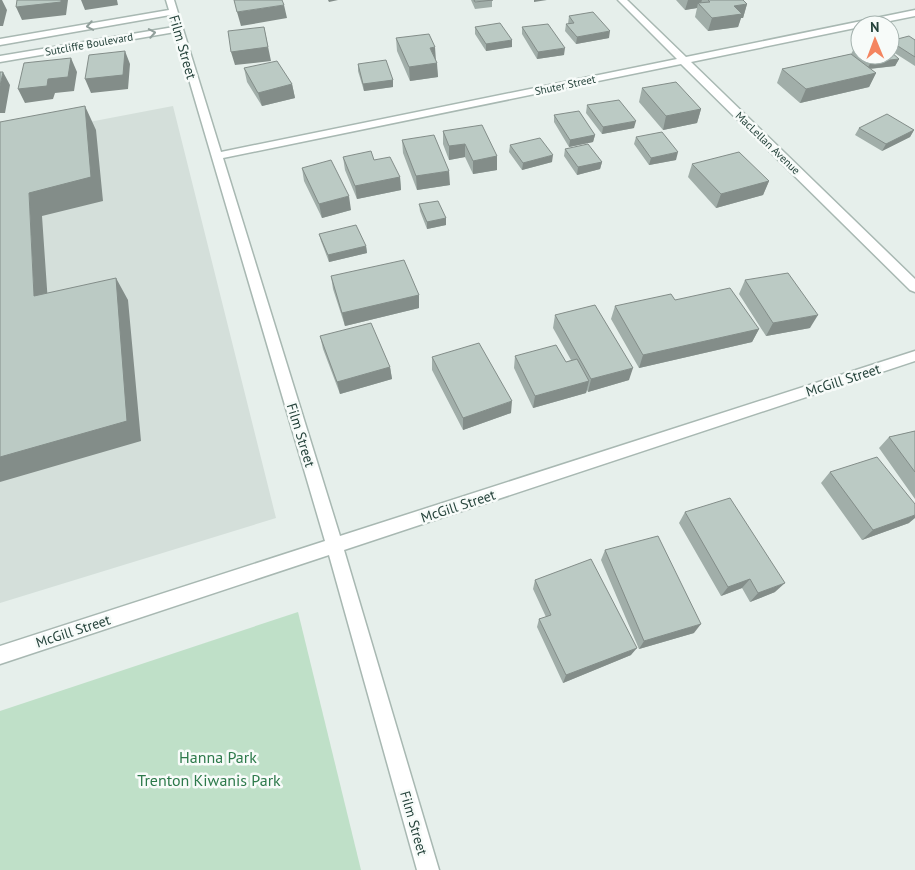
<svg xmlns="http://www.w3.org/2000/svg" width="915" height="870" viewBox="0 0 915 870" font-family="'PT Sans',sans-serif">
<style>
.built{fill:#d4dfda}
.green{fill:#bfe0c8}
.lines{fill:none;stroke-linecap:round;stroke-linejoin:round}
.minor-casing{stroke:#a8b8b2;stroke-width:3}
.minor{fill:#fff;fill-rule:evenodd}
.wall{fill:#a1aea9}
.shaded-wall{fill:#838d89}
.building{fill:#bbcac4;stroke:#838d89}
.oneway{stroke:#92a09c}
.labels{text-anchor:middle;stroke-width:5;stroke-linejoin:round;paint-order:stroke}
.far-street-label{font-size:11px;fill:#24423a;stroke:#f7fbf9}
.street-label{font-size:14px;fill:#24423a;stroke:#f7fbf9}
.near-park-label{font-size:16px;fill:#2d7a4b;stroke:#f7fbf9}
</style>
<rect width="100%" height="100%" fill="#e6efeb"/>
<path class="built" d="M173 106 276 518 0 603V139Z"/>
<path class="green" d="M298 612 361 870H0V711Z"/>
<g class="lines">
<defs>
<path id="minor" d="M166 0H174L221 152 677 59 618 0H627L686 57 915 10V16L870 25H860V27L691 62 915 279V292L910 290 681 64 223 158 340 536 915 351V361L344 550 439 870H417L329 555 0 664V646L325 541 175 32 0 62V56L174 27 170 15 0 45V39L169 10Z"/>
</defs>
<use href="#minor" class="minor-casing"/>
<use href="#minor" class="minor"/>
</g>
<path class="wall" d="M471 0H492V7L475 9Z
M676 0H743L747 4 743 18H741L738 27 708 31 695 17 697 8 685 10Z
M569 16 609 38 576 44 565 31 566 24H568Z
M475 27 512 47 486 51 475 34Z
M522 27 564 55 537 59 522 34Z
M396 38 436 60 438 77 410 81 397 51Z
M915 40V66L890 50V41Z
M855 47H860V55H890L899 59 895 66 870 69 876 73 869 87 800 103 777 83 782 69 851 54Z
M358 64 393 80V87L364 91 358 71Z
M244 68 292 84 295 98 262 106 247 82Z
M642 88 701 109 697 123 663 130 639 102Z
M587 105 634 128 602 134 586 113Z
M554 115 595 135 593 142 569 147 554 122Z
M859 128 914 130 910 137 882 151 855 135Z
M443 131 497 156V170L473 174 465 157 449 160 443 144Z
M636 137 676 160 649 165 634 144Z
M402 140 450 185 417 190 403 153Z
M510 145 552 162 522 170 509 152Z
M565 149 602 162 600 169 577 175 564 156Z
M343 157 374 160 400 177 401 190 357 199 345 170Z
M692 164 769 181 763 195 716 208 688 177Z
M302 168 351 210 322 218 304 181Z
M419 204 446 218V225L427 229 420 211Z
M319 234 366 246 367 253 329 262 321 241Z
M331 276 419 295V308L345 326 333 289Z
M745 280 810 328 766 336 739 294Z
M675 300 759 329 752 342 639 368 611 319 615 306Z
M555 315 629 380 588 392 587 390 586 393 533 408 514 368 515 356 566 362 571 360 553 328Z
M320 336 390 367 392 379 340 394 323 349Z
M432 357 511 413 463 430 432 370Z
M915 431V499L879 448 889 437Z
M830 472 909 523 862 540 821 483Z
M685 512 775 592 750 602 742 588 721 596 679 523Z
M605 550 694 633 639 649 601 560Z
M535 580 631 655 563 683 537 627 539 619 546 617 533 589Z"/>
<path class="shaded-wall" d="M0 0H2L7 10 3 26H0Z
M61 0H68L66 15 22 20 16 7Z
M81 0H117L118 5 85 10Z
M328 0H338L329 2Z
M534 0H547L534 2Z
M688 0H702L700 6 698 3 697 8 685 10Z
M747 4 743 18H741L738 27 708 31 712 18 734 6Z
M284 5 287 18 241 26 237 12Z
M264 27 271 61 235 65 231 52Z
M610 31 609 38 576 44 577 37Z
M512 40V47L486 51V44Z
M435 47 436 61 430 48Z
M565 48 564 55 537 59 538 52Z
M125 51 130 64 128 89 91 93 85 79Z
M71 58 77 72 74 91 55 93 53 99 25 103 18 89 48 79Z
M899 59 895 66 867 69 871 62Z
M437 63 438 77 410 81 409 67Z
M3 72 10 85 5 113H0V86Z
M876 73 869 87 800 103 806 89Z
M393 80V87L364 91 363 84Z
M292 84 295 98 262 106 258 93Z
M85 106 96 130 103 201 42 216 49 318 34 296 29 193Z
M701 109 697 123 663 130 666 116Z
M636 121 634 128 602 134 603 127Z
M914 130 910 137 882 151 886 144Z
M595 135 593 142 569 147 570 140Z
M465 144V157L449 160V146Z
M678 152 676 160 649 165 651 158Z
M553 155 552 162 522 170 523 163Z
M497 156V170L473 174V161Z
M602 162 600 169 577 175 578 167Z
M449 171 450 185 417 190 416 176Z
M400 177 401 190 357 199 355 186Z
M769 181 763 195 716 208 721 194Z
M349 196 351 210 322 218 319 204Z
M446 218V225L427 229V222Z
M366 246 367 253 329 262 328 255Z
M116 278 128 300 141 441 0 482V457Z
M419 295V308L345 326 342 313Z
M818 315 810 328 766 336 773 323Z
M759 329 752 342 639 368 643 355Z
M390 367 392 379 340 394 337 382Z
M633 368 629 380 588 392 591 379Z
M589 381 586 393 533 408 535 396Z
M512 401 511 413 463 430V418Z
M915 515V518L909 523 862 540 873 530Z
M750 579 742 588 721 596 728 587Z
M785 583 775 592 750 602 758 593Z
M701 624 694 633 639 649 644 641Z
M637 648 631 655 563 683 566 675Z"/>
<path class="building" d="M17 0H61V2L16 7Z
M234 0H282L284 5 237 12Z
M474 0H493L475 2Z
M708 0H743L747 4 734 6 742 14 712 18 698 3 710 2Z
M593 12 610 31 577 37 566 24 574 23 569 16Z
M500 23 512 40 486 44 475 27Z
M548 24 565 48 538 52 522 27Z
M264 27 268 47 231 52 228 31Z
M429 34 435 47 430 48 437 63 409 67 396 38Z
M909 36 915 40V57L890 41Z
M855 47H860V52Z
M125 51 123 75 85 79 89 55Z
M890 51 899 59 871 62 863 55H890Z
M851 54 876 73 806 89 782 69Z
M71 58 68 77 48 79 47 86 18 89 24 63Z
M386 60 393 80 363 84 358 64Z
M277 61 292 84 258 93 244 68Z
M0 72H3L0 86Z
M676 82 701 109 666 116 642 88Z
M619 100 636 121 603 127 587 105Z
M85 106 91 177 29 193 34 296 116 278 127 421 0 457V122Z
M579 111 595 135 570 140 554 115Z
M887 114 914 130 886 144 859 128Z
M482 125 497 156 473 161 465 144 449 146 443 131Z
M662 132 678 152 651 158 636 137Z
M434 135 449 171 416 176 402 140Z
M540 138 553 155 523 163 510 145Z
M588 144 602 162 578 167 565 149Z
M371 151 374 160 390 157 400 177 355 186 343 157Z
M739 152 769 181 721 194 692 164Z
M331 160 349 196 319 204 302 168Z
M438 201 446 218 427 222 419 204Z
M356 225 366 246 328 255 319 234Z
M404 260 419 295 342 313 331 276Z
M788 273 818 315 773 323 745 280Z
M730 288 759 329 643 355 615 306 671 294 675 300Z
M595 305 633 368 591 379 555 315Z
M371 323 390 367 337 382 320 336Z
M479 343 512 401 463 418 432 357Z
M556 345 566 362 577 359 589 381 535 396 515 356Z
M915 431V472L889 437Z
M877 457 915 504V515L873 530 830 472Z
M730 498 785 583 758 593 750 579 728 587 685 512Z
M658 536 701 624 644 641 605 550Z
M591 559 637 648 566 675 539 619 551 615 535 580Z"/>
<defs><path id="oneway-chevron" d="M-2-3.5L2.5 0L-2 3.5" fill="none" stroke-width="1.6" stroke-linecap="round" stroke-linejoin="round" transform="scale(1.25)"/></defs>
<g class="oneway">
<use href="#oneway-chevron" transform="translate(90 26) rotate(170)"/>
<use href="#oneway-chevron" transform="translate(152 33) rotate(-10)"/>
</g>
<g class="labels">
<g class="far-street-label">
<text transform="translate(89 44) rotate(-10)" y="4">Sutcliffe Boulevard</text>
<text transform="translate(565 85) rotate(-12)" y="4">Shuter Street</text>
<text transform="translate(768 143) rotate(44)" y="4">MacLellan Avenue</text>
</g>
<g class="street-label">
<text transform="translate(183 47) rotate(74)" y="5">Film Street</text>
<text transform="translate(843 380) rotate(-18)" y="5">McGill Street</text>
<text transform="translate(301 435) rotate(73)" y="5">Film Street</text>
<text transform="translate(458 506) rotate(-18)" y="5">McGill Street</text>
<text transform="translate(73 631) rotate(-18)" y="5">McGill Street</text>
<text transform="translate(414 823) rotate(74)" y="5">Film Street</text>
</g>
<g class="near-park-label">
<text x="218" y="763">Hanna Park</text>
<text x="209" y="786">Trenton Kiwanis Park</text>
</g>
</g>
<g transform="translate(875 40) rotate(359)"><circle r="24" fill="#f7fbf9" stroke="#a3b1ad"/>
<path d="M0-4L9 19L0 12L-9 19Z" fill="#f4845f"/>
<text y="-8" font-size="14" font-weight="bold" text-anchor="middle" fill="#24423a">N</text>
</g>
</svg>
